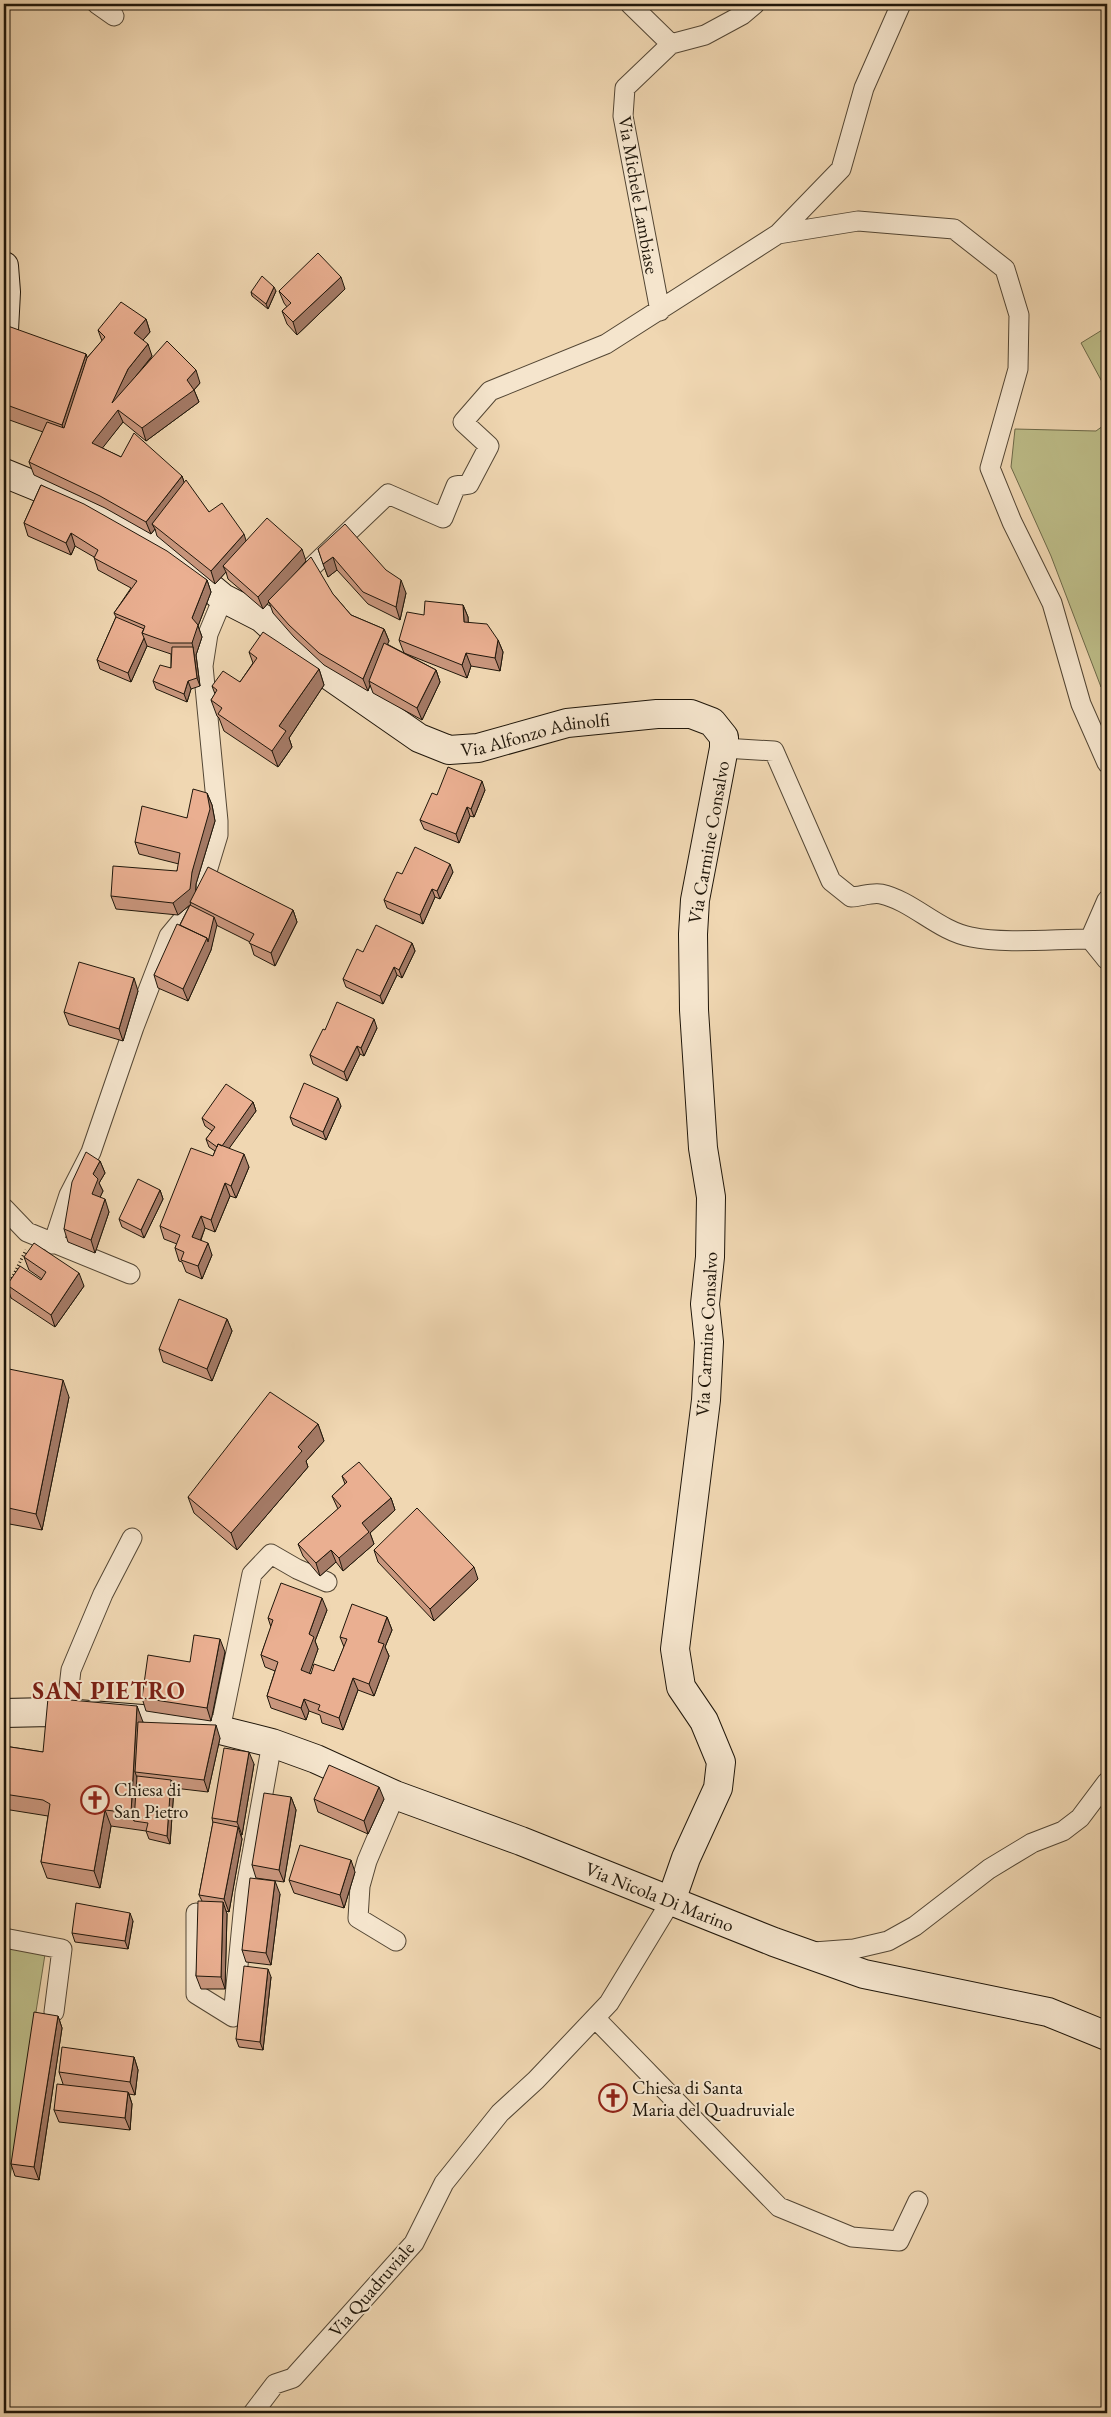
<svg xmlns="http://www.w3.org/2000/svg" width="1111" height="2417" viewBox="0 0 1111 2417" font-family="'EB Garamond',serif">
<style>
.green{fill:#bdbd89;stroke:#6e6a4a}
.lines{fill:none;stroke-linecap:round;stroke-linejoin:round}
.street-casing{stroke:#534634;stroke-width:21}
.secondary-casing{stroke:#1f160a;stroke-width:30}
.path{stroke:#1f160a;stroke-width:3;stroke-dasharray:1 2.5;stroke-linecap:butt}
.street{stroke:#f5e5cd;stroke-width:19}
.secondary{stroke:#f5e5cd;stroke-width:28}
.wall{fill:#c9967d;stroke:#1f160a}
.shaded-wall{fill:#a47a66;stroke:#1f160a}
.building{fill:#eaaf91;stroke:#1f160a}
.labels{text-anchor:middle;stroke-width:4;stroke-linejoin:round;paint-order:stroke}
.street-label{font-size:19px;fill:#1f160a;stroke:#f5e5cd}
.poi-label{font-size:19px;fill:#1f160a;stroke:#f5e5cd;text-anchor:start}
.district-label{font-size:24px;font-weight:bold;letter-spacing:1px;fill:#7a1f14;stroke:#f5e5cd}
</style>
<rect width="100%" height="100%" fill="#f0d7b2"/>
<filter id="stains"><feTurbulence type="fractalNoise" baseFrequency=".004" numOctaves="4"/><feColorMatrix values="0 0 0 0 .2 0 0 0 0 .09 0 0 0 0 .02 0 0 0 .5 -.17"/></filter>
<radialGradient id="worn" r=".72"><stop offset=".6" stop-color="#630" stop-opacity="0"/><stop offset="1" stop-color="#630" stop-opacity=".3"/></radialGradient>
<path class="green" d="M1107 327V391L1081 343Z
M1107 423V662L1101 687 1051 556 1011 467 1015 429 1096 431Z
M4 1941 46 1948 4 2215Z"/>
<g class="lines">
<defs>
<path id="street" d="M97 4 114 16
M630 4 671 44
M778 234 858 221 954 229 1005 269 1019 315 1018 369 990 468 1012 522 1052 603 1081 704 1107 763
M660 311 623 116 625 88 671 44 705 35 742 15 755 4
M297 581 388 494 443 518 456 486 469 484 489 446 463 422 490 391 606 344 778 234 841 169 864 88 901 4
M724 748 774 751 831 881 851 897C860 897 872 892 881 894 913 901 938 931 971 937 1004 944 1055 939 1090 939
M1090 939 1107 900
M1090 939 1107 960
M4 1208 27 1232 130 1274
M53 1244 69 1195 91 1152 134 1027 169 936 198 901 218 835V821L203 666 208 634 223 598
M66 1713 71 1670 103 1594 132 1538
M220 1730 252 1574 271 1554 297 1569 327 1582
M395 1795 367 1861 360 1886 358 1918 396 1941
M196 1913V1994L233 2017 245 1893 272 1743
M4 1938 62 1949 54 2012
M814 1952 854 1949 888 1941 915 1926 989 1869 1032 1843 1063 1831 1080 1818 1107 1782
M595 2018 779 2207 852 2237 899 2241 918 2201
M253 2413 275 2384 293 2378 414 2243 444 2183 500 2113 536 2080 609 2003 671 1901"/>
<g id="secondary">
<path d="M4 266 6 292 4 330"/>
<path id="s1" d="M4 473 97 511 176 559 223 598 262 618 314 665 419 738 449 750 478 748 567 723 657 714H691L712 722 724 737V748L695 900 693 934 694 1010 703 1148 711 1197 710 1257 705 1304 709 1342 706 1400 675 1649 681 1687 704 1721 721 1762 718 1788 686 1858 671 1901"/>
<path id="s2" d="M4 1713 51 1712 142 1719 220 1730 272 1743 316 1759 395 1795 521 1841 774 1942 864 1974 1048 2012 1107 2036"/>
</g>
</defs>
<use href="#street" class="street-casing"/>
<use href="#secondary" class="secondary-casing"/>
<path class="path" d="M4 1294 26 1250"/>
<use href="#street" class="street"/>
<use href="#secondary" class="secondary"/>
</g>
<path class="wall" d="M345 289 297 335 287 324 282 311 287 307 284 303 279 291Z
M276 291 268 309 252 296 251 292Z
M146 319 150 332 143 340 152 356 145 366 200 383 194 390 199 402 146 441 123 422 102 448 121 457 182 476 184 482 209 512 246 541 306 561 299 569 333 594 351 615 384 629 389 641 387 644 436 670 440 682 422 720 373 693 370 685 368 691 324 665 294 637 273 613 269 602 263 609 228 579 226 572 215 584 157 536 155 529 151 534 105 508 34 475 29 462 43 432 4 418V329L86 354 87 358 102 341 98 330Z
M41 485 207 580 211 592 198 626 202 637 196 655 200 686 191 689 187 702 156 689 153 681 171 668V654L147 646 131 682 100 669 97 660 116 617 114 613 131 588 98 570 94 557 75 546 71 555 28 536 24 523Z
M318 549 406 593 400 620 368 604 337 570 328 577Z
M463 605 468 617V623L498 640 503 652 500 671 471 666 467 678 404 653 399 640 424 615Z
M249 652 319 669 324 685 289 738 292 747 278 767 224 731 219 718 217 716 211 700 215 694 212 686 240 682 253 663Z
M485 790 474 817 470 816 459 843 424 829 420 820 437 795Z
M207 793 212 805 215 821 196 884V891L293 910 297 922 275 966 254 955 250 942 216 925 211 950 188 1001 158 988 154 975 190 905 178 915 116 909 111 896 177 871 179 864 139 854 135 842 187 818Z
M453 872 440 899 435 897 423 924 387 908 384 900 402 874Z
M412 943 415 951 402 978 397 975 383 1004 346 987 343 979 363 952Z
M138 991 123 1041 69 1025 64 1012Z
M377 1028 364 1056 360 1054 347 1081 313 1064 310 1055 325 1030Z
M253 1102 256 1111 229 1148 249 1167 236 1198 230 1196 215 1232 205 1228 201 1240 212 1255 202 1279 186 1272 182 1262 179 1261 175 1248 177 1244 164 1239 160 1226 213 1156 215 1151 209 1147 206 1139 212 1131 205 1126 202 1118Z
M341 1106 326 1140 293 1125 290 1117Z
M100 1161 105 1173 99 1183 103 1191 100 1197 109 1212 95 1253 68 1242 64 1229Z
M160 1190 163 1199 144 1238 122 1227 119 1219Z
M24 1257 84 1286 55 1327 11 1298 7 1285 41 1280 42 1279 29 1270Z
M227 1319 232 1331 212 1381 163 1362 159 1349Z
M4 1397H69L42 1530 4 1523Z
M318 1424 324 1441 306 1461 308 1467 237 1550 194 1513 188 1497Z
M342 1476 391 1498 395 1510 370 1533 374 1544 343 1571 336 1562 320 1576 303 1556 298 1544 338 1509 332 1496 345 1484Z
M374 1550 478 1579 434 1621 378 1562Z
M327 1610 315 1641 318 1649 309 1673 311 1674 334 1671 344 1647 340 1637 387 1617 392 1630 385 1647 389 1656 374 1696 358 1690 343 1730 322 1723 320 1715 309 1711 306 1720 271 1708 267 1696 275 1671 265 1667 261 1655 271 1627 268 1618Z
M225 1652 211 1721 146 1711 142 1698 190 1662Z
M137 1706 142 1722 220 1738 208 1792 174 1788 170 1844 149 1839 146 1831 111 1826 100 1888 47 1878 41 1862 48 1816 4 1809V1746L43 1752Z
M254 1764 242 1835H241L242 1839 229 1912 226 1911 227 1914 225 1989H201L196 1976 202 1901 199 1895 213 1823 212 1818Z
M291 1797 296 1810 284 1882 256 1878 252 1865Z
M314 1799H384L368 1834 318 1812Z
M355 1872 344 1908 294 1893 289 1880Z
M280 1894 271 1965 246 1962 242 1950Z
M133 1921 128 1949 75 1942 72 1933Z
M271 1977 263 2050 239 2047 236 2039Z
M58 2016 62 2028 39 2180 15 2176 11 2164Z
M134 2057 138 2070 135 2095 129 2094 132 2104 130 2130 59 2122 54 2110 63 2084 59 2072Z"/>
<path class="shaded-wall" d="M341 277 345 289 297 335 293 322Z
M274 287 276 291 268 309 266 304Z
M146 319 150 332 138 346 134 333Z
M148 344 152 356 132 381 118 411 123 422 97 455 92 443 128 369Z
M86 354 92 371 68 441 62 425Z
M196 370 200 383 193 391 194 390 199 402 146 441 142 428Z
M182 476 186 488 152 524 155 529 151 534 146 522Z
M71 533 75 546 71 555 66 543Z
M244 534 248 547 223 566 226 572 215 584 211 571Z
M302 549 306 561 270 602 268 601 269 602 263 609 258 597Z
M333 557 337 570 328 577 323 564Z
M207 580 211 592 198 626 202 637 196 655 200 686 197 678 193 647 192 643V618Z
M401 580 406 593 400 620 396 607Z
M463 605 468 617 469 635 464 622Z
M384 629 389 641 371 682 369 681 370 685 368 691 363 679Z
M144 638 147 646 131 682 128 673Z
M498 640 503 652 500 671 495 658Z
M466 653 471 666 467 678 462 665Z
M319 669 324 685 289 738 292 747 278 767 272 751 279 726Z
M436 670 440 682 422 720 417 708Z
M188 681 191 689 187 702 184 694Z
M482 781 485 790 474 817 471 809Z
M207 793 212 805 215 821 196 884 195 901 190 902 191 904 178 915 173 903 192 872Z
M467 807 470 816 459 843 456 834Z
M450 864 453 872 440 899 437 891Z
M432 889 435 897 423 924 420 915Z
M293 910 297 922 275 966 271 953Z
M214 917 217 925 211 950 188 1001 183 989Z
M412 943 415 951 402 978 399 970Z
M394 967 397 975 383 1004 380 996Z
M134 978 138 991 123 1041 119 1029Z
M374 1019 377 1028 364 1056 361 1048Z
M357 1046 360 1054 347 1081 344 1072Z
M338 1098 341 1106 326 1140 323 1132Z
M253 1102 256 1111 223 1157 220 1148Z
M244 1154 249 1167 236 1198 231 1186Z
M100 1161 105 1173 99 1183 103 1191 96 1206 92 1194 93 1174Z
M225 1183 230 1196 215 1232 211 1220Z
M160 1190 163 1199 144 1238 141 1230Z
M105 1199 109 1212 95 1253 91 1240Z
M201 1216 205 1228 197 1249 192 1237Z
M208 1243 212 1255 202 1279 198 1266Z
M79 1273 84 1286 55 1327 51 1315Z
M227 1319 232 1331 212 1381 207 1369Z
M63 1380 69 1397 42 1530 36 1514Z
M318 1424 324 1441 306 1461 308 1467 237 1550 231 1533 298 1447Z
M391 1498 395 1510 370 1533 374 1544 343 1571 339 1558 362 1523Z
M331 1550 336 1562 320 1576 316 1563Z
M474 1567 478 1579 434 1621 430 1609Z
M322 1598 327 1610 315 1641 318 1649 306 1683 301 1670 309 1634Z
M387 1617 392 1630 385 1647 389 1656 374 1696 369 1684 378 1642Z
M220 1639 225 1652 211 1721 207 1708Z
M353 1678 358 1690 343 1730 339 1718Z
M304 1699 309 1711 306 1720 301 1708Z
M137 1706 143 1722 135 1772 139 1783 134 1821 131 1813Z
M216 1725 220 1738 208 1792 204 1780Z
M249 1752 254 1764 242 1835 237 1822Z
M171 1780 174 1788 170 1844 167 1836Z
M379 1787 384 1799 368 1834 364 1821Z
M291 1797 296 1810 284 1882 279 1870Z
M105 1810 111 1826 100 1888 94 1871Z
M238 1827 242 1839 229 1912 224 1899Z
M351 1860 355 1872 344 1908 340 1895Z
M275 1881 280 1894 271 1965 266 1953Z
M223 1902 227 1914 225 1989 221 1977Z
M130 1913 133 1921 128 1949 125 1941Z
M268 1969 271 1977 263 2050 260 2042Z
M58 2016 62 2028 39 2180 34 2167Z
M134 2057 138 2070 135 2095 130 2082Z
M128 2092 132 2104 130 2130 125 2118Z"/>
<path class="building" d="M318 253 341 277 293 322 282 311 291 303 279 291Z
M262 276 274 287 266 304 251 292Z
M121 302 146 319 134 333 148 344 128 369 112 403 167 341 196 370 187 380 194 390 142 428 118 410 92 443 121 457 134 433 182 476 146 522 100 496 29 462 47 422 64 428 87 358 105 337 98 330Z
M5 325 86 354 62 425 4 404V329Z
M186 480 209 512 222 503 244 534 211 571 152 524Z
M41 485 84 504 167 551 207 580 192 618 198 625 192 643H170L142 633 145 626 114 613 137 581 94 558 98 550 71 533 66 543 24 523Z
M267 518 302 549 258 597 223 566Z
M345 524 386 570 401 580 396 607 363 592 333 557 323 564 318 549Z
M311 557 333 594 351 615 384 629 363 679 319 653 289 625 268 601Z
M425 601 463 605 464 622 487 624 498 640 495 658 466 653 462 665 399 640 407 612 424 615Z
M116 617 144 629 142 633 144 638 128 673 97 660Z
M263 632 319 669 279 726 286 731 272 751 218 714 222 708 211 700 217 690 212 686 223 671 240 682 257 658 249 652Z
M384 643 436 670 417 708 369 681Z
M172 647H193L197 678 188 681 184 694 153 681 160 665 171 668Z
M448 767 482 781 471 809 467 807 456 834 420 820 432 793 437 795Z
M193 789 207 793 210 809 192 872 190 889 173 903 111 896 113 866 177 871 180 853 135 842 142 806 187 818Z
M415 847 450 864 437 891 432 889 420 915 384 900 397 872 402 874Z
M208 867 293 910 271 953 249 943 254 934 190 902Z
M190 905 214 917 208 942 207 938 180 925Z
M177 924 207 938 183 989 154 975Z
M376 925 412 943 399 970 394 967 380 996 343 979 357 949 363 952Z
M79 962 134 978 119 1029 64 1012Z
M337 1002 374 1019 361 1048 357 1046 344 1072 310 1055 323 1029 325 1030Z
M304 1083 338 1098 323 1132 290 1117Z
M226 1084 253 1102 222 1146 218 1144 217 1147 206 1139 215 1127 202 1118Z
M218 1144 244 1154 231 1186 225 1183 211 1220 201 1216 192 1237 208 1243 198 1266 181 1260 184 1252 175 1248 180 1235 160 1226 191 1148 213 1156Z
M86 1152 100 1161 93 1174 98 1179 92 1194 105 1199 91 1240 64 1229 72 1182Z
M138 1179 160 1190 141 1230 119 1219Z
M34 1243 79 1273 51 1315 7 1285 20 1266 41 1280 46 1272 24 1257Z
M179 1299 227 1319 207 1369 159 1349Z
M9 1369 63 1380 36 1514 4 1507V1397Z
M270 1392 318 1424 298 1447 302 1451 231 1533 188 1497Z
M359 1462 391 1498 362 1523 369 1532 339 1558 331 1550 316 1563 298 1544 341 1506 332 1496 347 1482 342 1476Z
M417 1508 474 1567 430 1609 374 1550Z
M281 1583 322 1598 309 1634 314 1637 301 1670 311 1674 314 1664 334 1671 347 1639 340 1637 352 1604 387 1617 378 1642 384 1644 369 1684 353 1678 339 1718 318 1710 320 1705 304 1699 301 1708 267 1696 278 1662 261 1655 273 1620 268 1618Z
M194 1635 220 1639 207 1708 142 1698 148 1655 190 1662Z
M48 1698 137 1706 131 1813 105 1810 94 1871 41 1862 50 1804 43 1800 4 1794V1746L43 1752Z
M138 1722 216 1725 204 1780 135 1772Z
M224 1748 249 1752 237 1822 212 1818Z
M329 1765 379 1787 364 1821 314 1799Z
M137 1776 171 1780 167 1836 146 1831 148 1823 134 1821Z
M264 1793 291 1797 279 1870 252 1865Z
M213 1822 238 1827 224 1899 199 1895Z
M300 1845 351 1860 340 1895 289 1880Z
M250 1878 275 1881 266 1953 242 1950Z
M198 1901 223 1902 221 1977 196 1976Z
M76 1903 130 1913 125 1941 72 1933Z
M244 1966 268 1969 260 2042 236 2039Z
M34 2012 58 2016 34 2167 11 2164Z
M62 2047 134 2057 130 2082 59 2072Z
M57 2084 128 2092 125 2118 54 2110Z"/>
<defs>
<symbol id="church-ring" viewBox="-11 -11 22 22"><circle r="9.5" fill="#f5e5cd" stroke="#8f2418" stroke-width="1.5"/><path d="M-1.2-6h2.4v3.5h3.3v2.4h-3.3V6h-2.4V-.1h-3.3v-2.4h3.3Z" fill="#8f2418"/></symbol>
</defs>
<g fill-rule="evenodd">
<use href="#church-ring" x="79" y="1784" width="32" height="32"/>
<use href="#church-ring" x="597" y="2082" width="32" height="32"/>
</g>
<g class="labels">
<g class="street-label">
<text transform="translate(639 195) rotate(80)" y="7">Via Michele Lambiase</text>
<text dy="7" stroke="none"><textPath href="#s1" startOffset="616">Via Alfonzo Adinolfi</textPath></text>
<text transform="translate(708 842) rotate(-80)" y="7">Via Carmine Consalvo</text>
<text transform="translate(706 1334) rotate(-87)" y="7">Via Carmine Consalvo</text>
<text dy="7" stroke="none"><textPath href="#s2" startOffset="688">Via Nicola Di Marino</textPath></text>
<text transform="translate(371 2289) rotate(-49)" y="7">Via Quadruviale</text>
</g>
<g class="poi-label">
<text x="114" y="1796">Chiesa di<tspan x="114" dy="22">San Pietro</tspan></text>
<text x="632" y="2094">Chiesa di Santa<tspan x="632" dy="22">Maria del Quadruviale</tspan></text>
</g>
<g class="district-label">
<text x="109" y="1699">SAN PIETRO</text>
</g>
</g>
<rect width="1111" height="2417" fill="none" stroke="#f0d7b2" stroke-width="20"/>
<rect x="5" y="5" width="1101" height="2407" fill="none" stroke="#1f160a" stroke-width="2.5"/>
<rect x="10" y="10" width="1091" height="2397" fill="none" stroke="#1f160a"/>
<rect width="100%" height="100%" filter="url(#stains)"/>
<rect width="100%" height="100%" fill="url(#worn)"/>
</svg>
